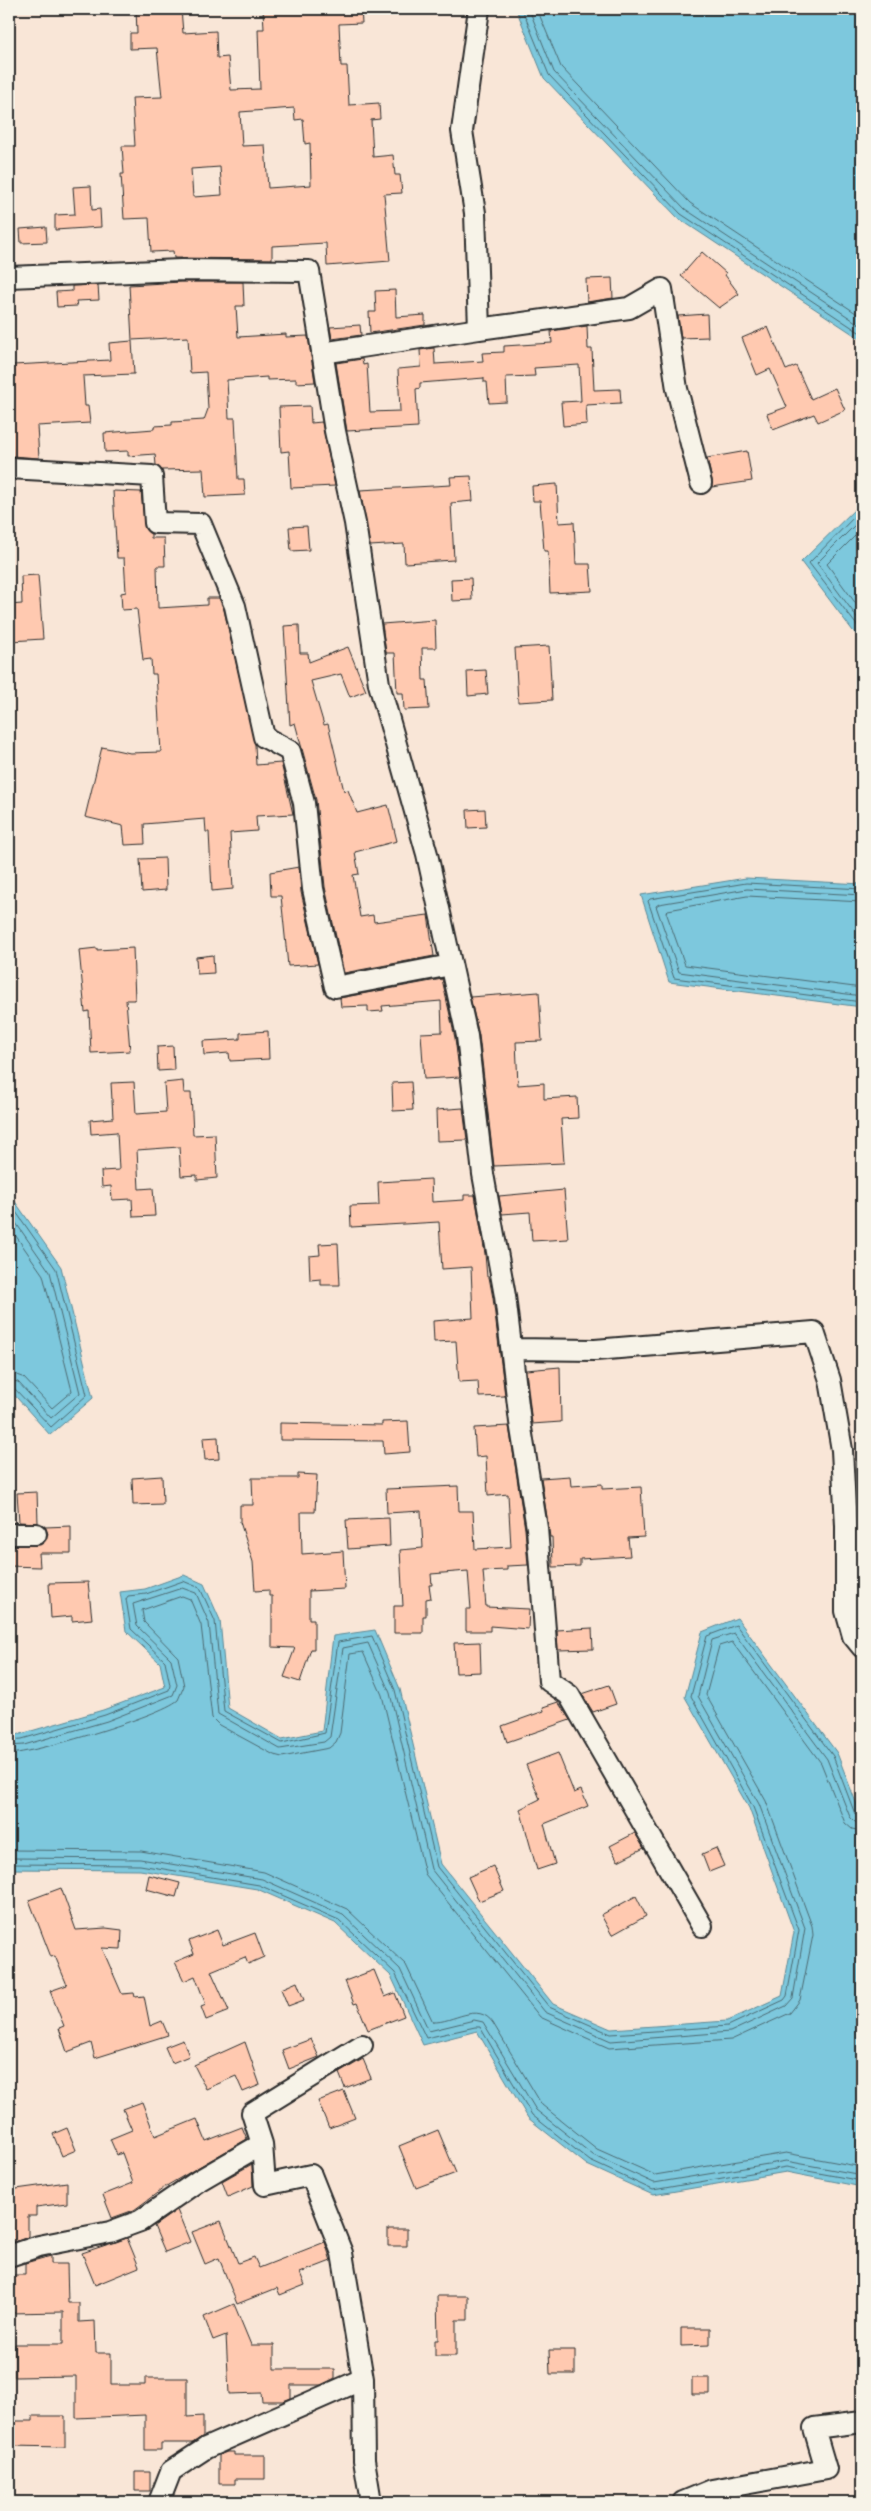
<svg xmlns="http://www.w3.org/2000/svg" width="871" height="2511" viewBox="0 0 871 2511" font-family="Delius,sans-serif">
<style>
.water{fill:#7dc8dd;stroke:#5c8996}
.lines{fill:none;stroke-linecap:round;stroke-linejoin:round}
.shore{stroke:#4c6a72;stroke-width:1}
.building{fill:#ffc9b0;stroke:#2b2b2b;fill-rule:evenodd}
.minor-casing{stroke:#2b2b2b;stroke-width:24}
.minor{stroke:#f7f3e8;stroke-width:20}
</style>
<rect width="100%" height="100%" fill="#f9e6d7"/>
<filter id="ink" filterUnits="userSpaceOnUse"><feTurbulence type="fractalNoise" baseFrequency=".02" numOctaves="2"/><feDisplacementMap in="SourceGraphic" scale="10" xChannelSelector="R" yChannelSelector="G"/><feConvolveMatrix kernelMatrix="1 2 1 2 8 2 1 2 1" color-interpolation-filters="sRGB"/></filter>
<g filter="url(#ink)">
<path class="water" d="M516 9H862V340L678 218 544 78Z
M862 502V639L853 631 801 562Z
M746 878 862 884V1007L669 982 641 895Z
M9 1193 61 1267 93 1398 50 1435 9 1389Z
M184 1575 204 1584 220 1620 228 1708 282 1739 322 1731 333 1636 375 1630 400 1689 441 1864 553 2004 611 2029 727 2021 782 1996 794 1932 749 1808 685 1697 702 1632 737 1618 837 1753 862 1818V2187L786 2172 653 2195 587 2165 528 2118 477 2031 423 2045 391 1976 335 1923 257 1889 140 1870 9 1869V1735L21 1734 103 1710 165 1687 160 1663 126 1631 120 1592 145 1589Z"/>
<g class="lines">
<path class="shore" d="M522 9 549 75 681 214 862 334
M529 9 554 72 685 209 862 326
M537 9 561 67 690 203 862 317
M862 509 809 563 862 632
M862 518 817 563 862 624
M862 529 827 564 862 612
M862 889 746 883 650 899 648 901 674 978 862 1002
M862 895 747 889 659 904 656 906 679 972 862 996
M862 902 747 896 668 910 666 912 685 965 862 988
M9 1202 56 1269 87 1395 51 1427 14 1388 9 1386
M9 1213 50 1272 80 1393 51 1418 18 1382 9 1380
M9 1226 43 1275 72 1391 52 1408 23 1377 9 1372
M9 1740 22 1739 105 1715 169 1690 170 1685 165 1661 131 1629 126 1599 128 1596 146 1594 183 1581 200 1588 215 1621 224 1711 282 1743 325 1733 338 1642 372 1636 395 1690 437 1867 549 2007 611 2034 728 2026 784 2000 787 1996 799 1930 753 1807 691 1696 707 1636 736 1625 833 1756 855 1814 862 1817
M9 1746 24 1745 107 1721 173 1695 177 1685 171 1659 137 1626 133 1604 182 1588 196 1593 209 1623 218 1714 280 1749 324 1742 330 1737 343 1648 368 1643 390 1693 431 1869 545 2012 611 2041 730 2032 786 2006 793 1998 805 1928 759 1804 698 1696 712 1640 734 1633 827 1759 850 1817 855 1822 862 1823
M9 1754C34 1753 160 1716 178 1700L184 1686 178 1657 144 1622 142 1610 182 1596 190 1599 201 1625 212 1718 219 1725 274 1755 282 1757 329 1748 336 1742 340 1733 350 1654 363 1652 382 1695 425 1874 540 2017 609 2048 731 2040 790 2013 800 2000 813 1935 812 1926 766 1801 706 1695 719 1646 732 1642 821 1763 845 1823 852 1829 862 1831
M9 1850 141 1851 264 1872 347 1909 406 1965 433 2022C453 2023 478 2001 493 2023L542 2105 597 2149 655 2175 786 2153 862 2167
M9 1858 140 1859 262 1879 343 1915 400 1969 429 2031 474 2020 483 2022 536 2110 593 2155 654 2183 786 2161 862 2175
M9 1864 140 1865 259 1885 339 1920 395 1973 426 2038 475 2027H480L532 2115 590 2161 653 2190 786 2167 862 2181"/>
</g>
<path class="building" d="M136 9H181L183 33 216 31 217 58 228 57 231 90 260 89 258 29H264L263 9H361L362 23 339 24 341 66H347L349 105 379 103 380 119 371 120 373 157 393 155 395 175H400L402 193 384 194 390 261 327 266 326 243 272 246V259L174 258 173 251 151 252 149 218 124 219 121 174H124L122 146H135L132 98 162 97 157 48 130 49V33H137ZM294 108 295 120 303 119 305 144 310 143 311 185 268 188 265 145 242 146 240 112ZM220 167 222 195 193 197 191 169Z
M91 186 92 210 100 209 101 227 55 230V215L75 214 73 187Z
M46 227 47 242 21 243 20 229Z
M702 252 726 273 725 275 739 294 719 308 681 276Z
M612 278 613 298 587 302 586 279Z
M181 282H243L244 306H236L238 337 286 334V337L308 336 315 382 296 383V379L267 380V377L227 380 229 418H235L238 479H244L245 495 205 497 203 469 162 470 156 465 155 454 128 456V451L105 452 104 433 154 429V426L172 425V422L204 420 208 409 206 372 190 373 188 337 132 340 129 285Z
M98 285 99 300 76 301 77 306 57 307 56 292 72 291V286Z
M395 290 396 317 425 315V325L370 333 369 312H376L375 291Z
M707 314 708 337 681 338 678 316Z
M360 325 361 335 332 339 330 327Z
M587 326 588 349H592L594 390 620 389 621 403 586 405 587 424 563 426 561 402 581 401 579 365 534 368 535 376 506 377 507 402 489 403 487 382H484V378L420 383V388L416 389 418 427 347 431 336 363 362 359 363 365 367 364 370 412 400 411 398 369 421 367 420 350 434 348 435 364 483 361 482 353 504 352V346L552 343 551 331Z
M768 327 786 370 796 366 811 399 835 388 845 410 818 422 814 414 773 430 767 414 787 407 770 369 757 375 742 338Z
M132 341 134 374 83 376 85 406H88L90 423 37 426 39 458 12 456 11 436H9V373H14L13 365 110 360 109 343Z
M310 406 311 423 322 422 335 486 291 488 289 451 281 452 279 407Z
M747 451 752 481 712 487V480L707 458Z
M471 476 473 501 451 503 454 560 405 563 404 544 370 546 360 490 451 485 450 477Z
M557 484 559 523 574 522 576 564H590L592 591 550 593 548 551H544L540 501H533L532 486Z
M113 491 141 492 145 529 151 534V538H164L165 566H157L158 608 207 605V598H219L224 610 255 744 256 765 281 763 293 814 256 816 257 831 230 833 233 889 212 891 209 832H206L205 819 144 824 145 844 125 845 123 826 85 817 102 747 130 753 161 752 156 674H152L151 659 143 660 137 609 122 610 121 593 126 592 124 558H117Z
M307 526 309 550 291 551 289 527Z
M38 575 43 639 11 641 9 605 22 604 21 576Z
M471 578 472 600 452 601 451 579Z
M435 620 436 648H422L423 680H427L429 709 404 710 403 693H397L395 653H386L382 624Z
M299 625 300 653H308L309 662 348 647 366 691 350 697 341 674 311 681 324 725 328 724 344 791 348 790 357 813 388 805 397 841 355 852 359 874 353 875 360 917 373 915 374 922 428 915 434 956 344 973 325 887 316 800 295 723 290 725 284 626Z
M549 646 552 700 518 702 515 648Z
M486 670 488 694 468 696 467 671Z
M485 809 486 827 468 828 467 810Z
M165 858 166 890 142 892 140 859Z
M299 867 301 892 318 964 288 966 281 896H271L270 872Z
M97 948V950L133 948 135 1000H126L130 1051 91 1053 89 1011 85 1012 79 950Z
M213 955 214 973 197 974 196 957Z
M442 979 455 1038 460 1077 424 1079 421 1033 442 1032 441 1001 382 1006 383 1011 368 1012V1006L341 1007 340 998Z
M539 992 542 1041 516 1042 518 1085 544 1083V1099L577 1097 578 1118 561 1119 564 1163 494 1166 479 1035 470 997Z
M268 1031 269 1059 230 1061 229 1053 204 1055 203 1041 240 1039V1033Z
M173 1046 174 1070 158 1071 157 1047Z
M183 1081 184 1093H191L193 1135 215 1134 217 1178 197 1180V1175L181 1176 179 1147 137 1150 139 1189 153 1188 155 1216 133 1217 132 1199 112 1200 111 1186 102 1187 101 1171 119 1170 117 1132 91 1134 90 1120 113 1118 111 1083 134 1082 136 1114 166 1112 164 1083Z
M411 1082 413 1110 393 1111 392 1083Z
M463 1108 467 1140 437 1141 436 1110Z
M431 1179 432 1202 464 1200V1195H475L485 1254 487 1277H489L493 1298 505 1396 479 1397 478 1381 459 1382 456 1341 434 1342 433 1321 473 1318 471 1267 442 1269 439 1222 351 1227 350 1206 379 1205 378 1182Z
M564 1190 568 1239 532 1241 530 1212 502 1214 499 1196Z
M338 1243 340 1285H321V1279L310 1280 309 1256 320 1255 319 1244Z
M560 1367 561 1422 532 1424 526 1370Z
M408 1421 410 1452 384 1454 383 1441 280 1440V1423L382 1425V1422Z
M509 1426 525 1529 528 1565 507 1566V1570L483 1571 486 1607 529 1609 528 1629 490 1626V1631H466V1609H471L468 1571 431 1574 432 1585H429L431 1598 426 1599V1616H423V1633H394V1606H403L400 1550 423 1548 421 1511 387 1513 386 1489 458 1486 459 1511H473L475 1549 511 1547 508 1494 488 1496 486 1456 476 1457 474 1428Z
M218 1437 219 1459 205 1460 203 1438Z
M298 1474 317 1475 315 1512H301L302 1554 343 1551 345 1589 309 1591V1619H314V1649H311L300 1682 284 1677 295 1648 272 1647V1596H269V1590L255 1591 253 1562 240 1522V1505H253L252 1478H298Z
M162 1476 163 1504 133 1505 132 1478Z
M570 1476 571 1486 602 1484V1489L641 1487 644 1537 628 1538 630 1556 580 1559V1566L553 1567 552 1537H550L541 1478Z
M37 1492 38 1523 19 1522 17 1493Z
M389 1518 390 1546 348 1549 346 1520Z
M71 1526V1553H39L40 1567 9 1566V1546L41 1544 48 1534 45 1527Z
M88 1582 92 1619 72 1621V1616L51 1618 49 1583Z
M592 1628 593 1649 558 1650 557 1630Z
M480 1642 481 1672 456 1673 454 1643Z
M609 1685 616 1704 593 1712 582 1694Z
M558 1702 570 1720 507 1742 502 1726 544 1711 543 1707Z
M558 1753 574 1793 581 1790 588 1806 544 1824 555 1864 537 1870 520 1809 540 1799 526 1765Z
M635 1833 644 1848 618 1861 610 1846Z
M716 1848 724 1866 709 1872 702 1854Z
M493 1866 504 1891 479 1901 468 1877Z
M149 1875 180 1883 176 1897 146 1889Z
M61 1888 76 1930 106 1928 122 1930 121 1949 102 1948 122 1994 134 1993 135 1997 144 1996 150 2026 162 2021 168 2035 95 2058 91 2043 67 2052 59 2028 64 2026 50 1991 67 1985 55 1956 51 1957 29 1900Z
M636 1896 646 1916 612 1935 601 1915Z
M217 1930 223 1945 255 1933 264 1957 248 1964 245 1957 211 1971 229 2011 206 2020 201 2007 206 2005 195 1976 184 1981 175 1962 194 1954 189 1941Z
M374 1970 385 1997 395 1993 404 2016 368 2030 357 2003 354 2004 345 1981Z
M297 1982 304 2000 288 2006 281 1989Z
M311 2039 319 2057 289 2069 282 2050Z
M183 2040 189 2056 172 2063 165 2047Z
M245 2042 260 2085 243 2092 236 2076 206 2089 194 2065Z
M363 2059 371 2078 345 2088 339 2073Z
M344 2091 355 2118 329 2128 318 2101Z
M142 2102 155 2136 197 2119 206 2141 242 2127 247 2139 168 2185 134 2210 112 2218 103 2195 133 2183 122 2153 117 2155 110 2139 132 2130 123 2109Z
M67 2128 76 2150 62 2156 53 2134Z
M438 2130 456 2173 416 2188 399 2146Z
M252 2164 253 2186 228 2197 222 2181Z
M67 2182V2203L36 2207V2216H28V2237L9 2244V2190Z
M177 2210 190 2242 165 2252 154 2226Z
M221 2221 238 2263 254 2257 259 2268 325 2242 331 2261 300 2273 305 2285 280 2295 277 2288 237 2304 219 2258 205 2264 192 2232Z
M388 2229H407V2246H388Z
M127 2238 139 2267 95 2285 82 2253Z
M51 2256V2264H67L68 2303H79V2322L95 2321 96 2353H111V2385H145V2378H187V2417L203 2416V2436L193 2443H161V2450H145V2415L76 2418V2376L15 2377V2344H63V2312L9 2313V2275H25V2263Z
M437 2296H468V2320H456V2356H435V2340H438Z
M234 2304 251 2345H274V2369H335V2378L321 2385H291V2398L283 2401H262L261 2393 229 2394 226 2335 213 2340 204 2317Z
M681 2328H710V2345L681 2346Z
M549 2350H575V2374H550Z
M692 2378H710V2394H692Z
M33 2416H65V2447L9 2446V2421H33Z
M227 2452H234V2455H265V2479H235V2484H219V2455Z
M135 2472H150V2491H135Z"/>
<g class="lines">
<defs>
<path id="minor" d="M9 277 181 270 309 271 335 431 355 523 379 684 427 854 467 1036 483 1174 505 1296 520 1422 537 1528 549 1681 569 1695 702 1926
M479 329 629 308 662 289 677 389 701 483
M322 353 479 329 475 213 462 131 479 9
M9 468 152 476 155 523 201 524 235 606 264 737 290 751 304 803 313 889 335 987 451 965
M512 1349 595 1350 814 1332 830 1380 842 1450 846 1526V1611L853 1636 862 1647
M9 1534H36
M9 2256 39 2246 110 2232 140 2221 198 2181 262 2144 252 2113 362 2045
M363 2379 364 2460 371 2502
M159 2502 171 2471 206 2448 363 2379 342 2253 311 2175 265 2185 262 2144
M683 2502 712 2490 826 2469 814 2428 862 2422"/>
</defs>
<use href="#minor" class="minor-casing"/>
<use href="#minor" class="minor"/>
</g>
</g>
<rect width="871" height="2511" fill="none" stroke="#f7f3e8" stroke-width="30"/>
<rect x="15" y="15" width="841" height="2481" fill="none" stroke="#2b2b2b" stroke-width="2" filter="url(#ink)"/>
</svg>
